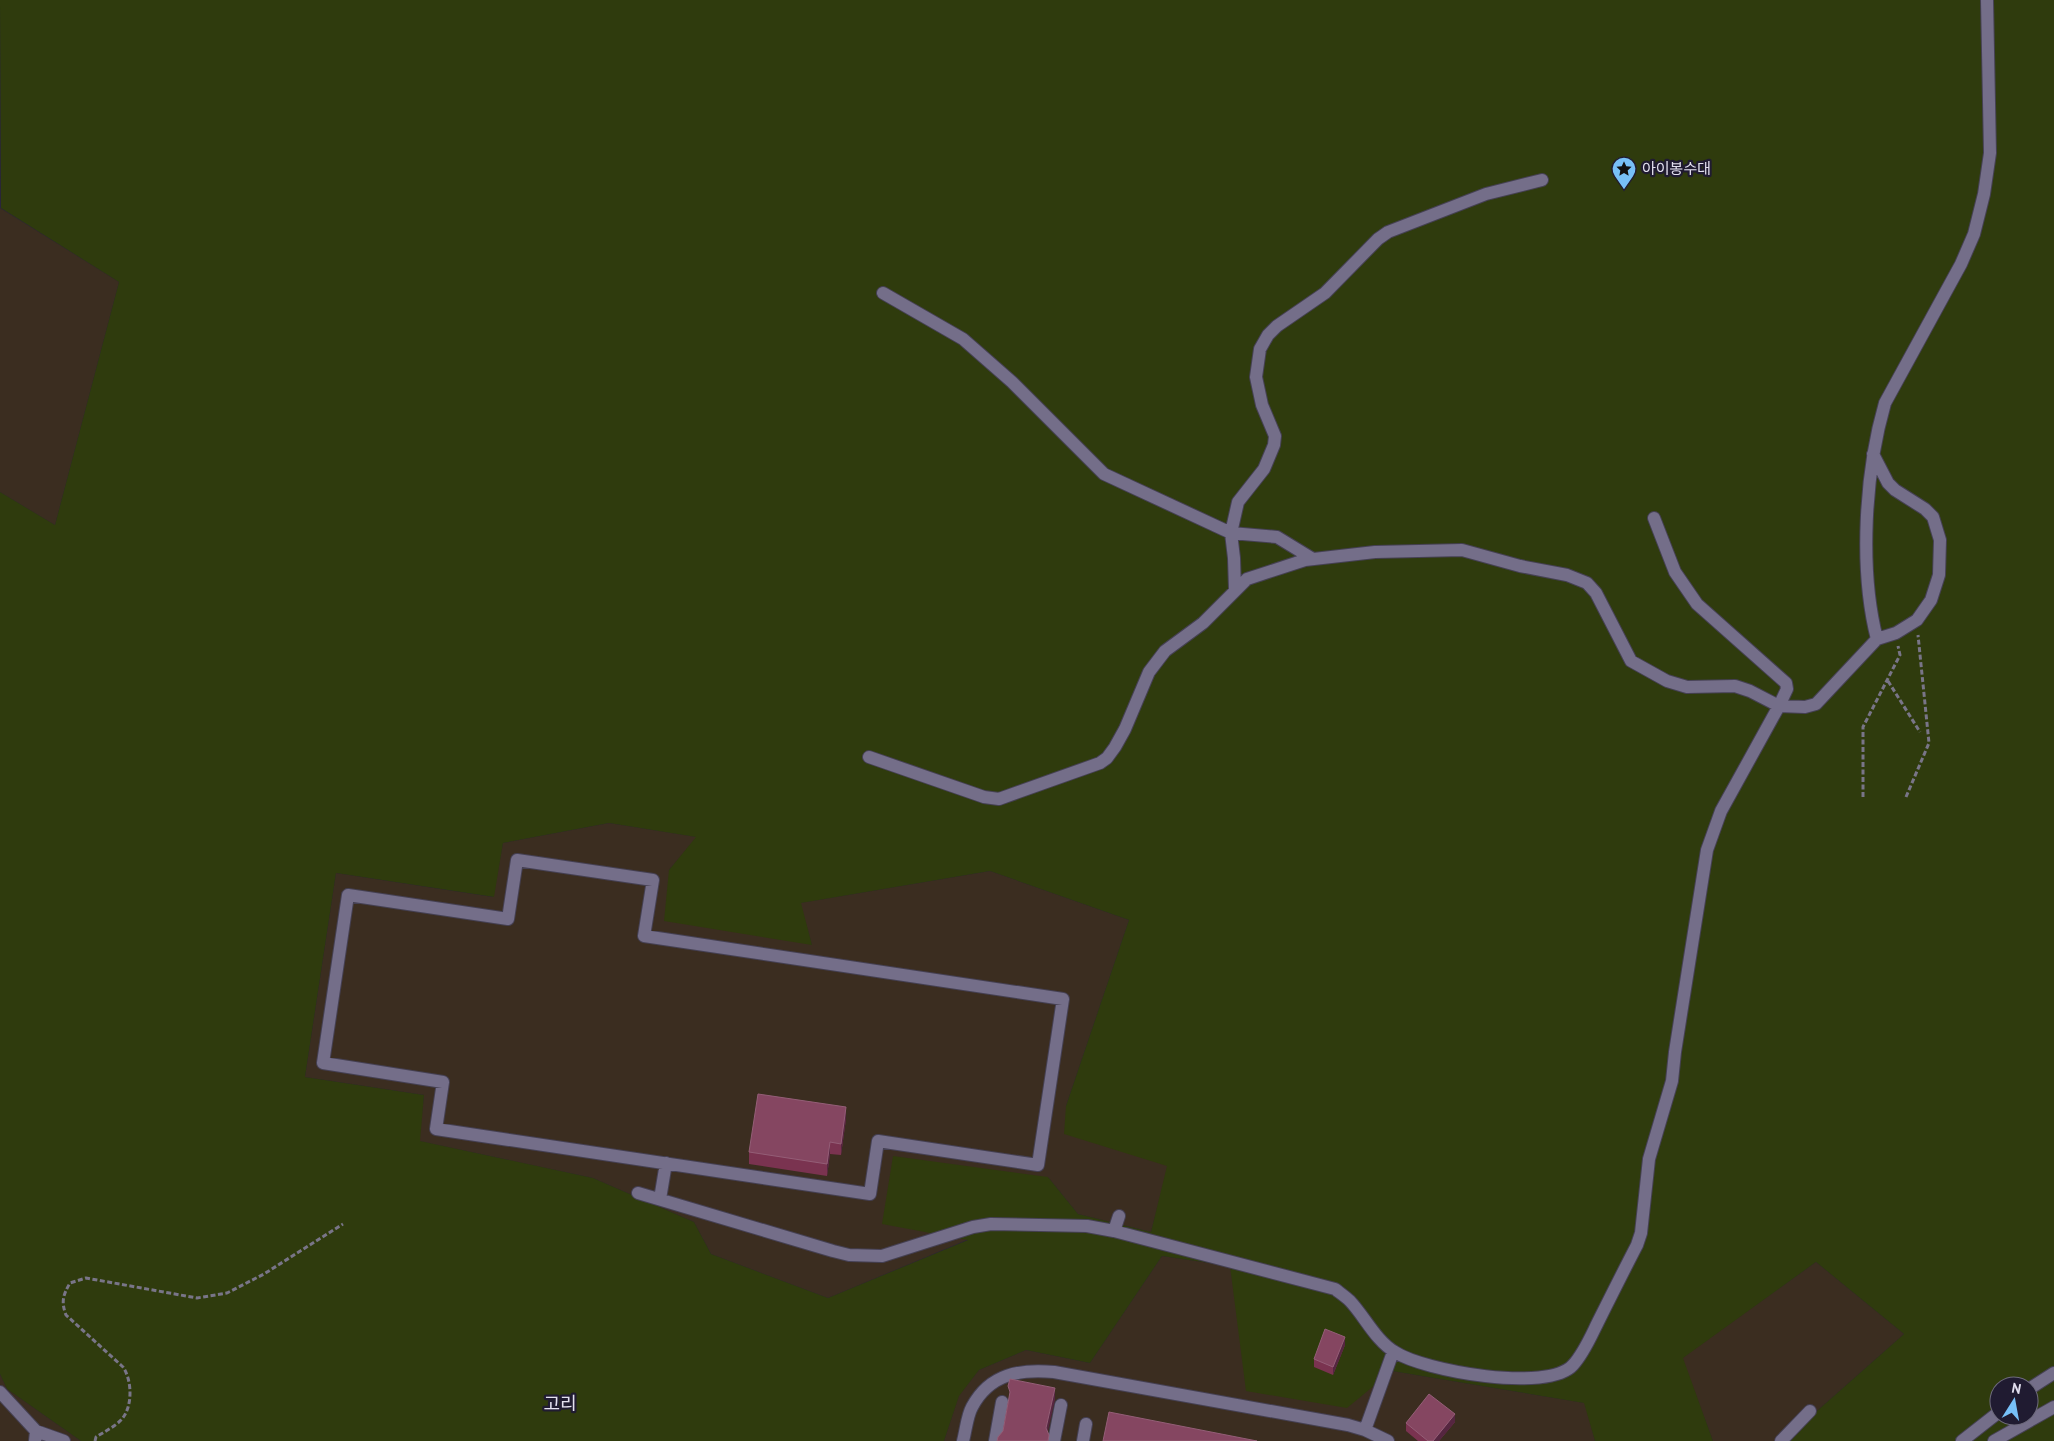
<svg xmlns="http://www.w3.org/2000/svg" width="2054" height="1441" viewBox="0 0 2054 1441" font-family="'PT Sans','Noto Sans KR',sans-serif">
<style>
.industrial{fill:#3b2d20}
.green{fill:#2f3b0d;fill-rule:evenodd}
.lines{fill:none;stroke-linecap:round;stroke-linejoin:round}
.minor-casing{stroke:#454053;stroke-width:14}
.path{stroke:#797588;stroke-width:3;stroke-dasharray:5 2.5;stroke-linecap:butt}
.minor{stroke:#746e89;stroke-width:12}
.wall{fill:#7a3350}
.shaded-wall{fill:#552640}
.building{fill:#854661;stroke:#945e77}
.labels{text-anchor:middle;stroke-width:4.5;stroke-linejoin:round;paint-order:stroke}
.poi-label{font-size:15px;fill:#e3e0ef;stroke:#201b31;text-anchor:start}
.quarter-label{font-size:18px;fill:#e3e0ef;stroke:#201b31}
</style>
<rect width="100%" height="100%" fill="#2a253b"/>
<path class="industrial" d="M0 208 119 282 55 525 0 492Z
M609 823 697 837 669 870 812 945 800 903 990 871 1129 920 1066 1106 1168 1166 1151 1232 1078 1214 1048 1177 969 1239 828 1298 711 1254 694 1222 593 1178 419 1141 424 1095 305 1077 336 873 493 897 503 843Z
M1162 1256 1230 1266 1392 1371 1585 1403 1595 1441H944L959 1395 979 1370 1026 1350 1090 1363Z
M1816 1262 1904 1334 1783 1441H1713L1682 1358Z
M0 1374 7 1389 81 1441H0Z"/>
<path class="green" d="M0 0H2054V1441H1783L1904 1334 1816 1262 1683 1358 1713 1441H1595L1584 1403 1392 1371 1347 1408 1246 1391 1230 1266 1162 1256 1090 1363 1026 1350 979 1370 959 1396 944 1441H81L7 1389 0 1374V492L55 525 119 282 1 208ZM609 823 696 837 669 870 664 921 812 945 801 903 990 871 1129 920 1066 1106 1064 1134 1167 1166 1151 1232 1078 1214 1048 1177 893 1156 882 1224 968 1240 828 1298 711 1254 694 1222 593 1178 420 1141 424 1095 305 1077 336 873 494 897 503 843ZM1999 1386H2029V1416H1999Z"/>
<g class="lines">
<defs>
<path id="minor" d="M883 293 963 339 1012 382 1104 474 1231 533 1238 502 1264 469 1274 445 1275 436 1262 405 1256 377 1260 349 1268 335 1277 326 1325 293 1378 239 1388 232 1486 194 1542 180
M1235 590 1234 558 1231 533 1277 537 1313 559
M1877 639C1859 569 1865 472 1885 403L1961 264 1974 234 1984 194 1990 153 1987 0
M869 757 984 797 999 799 1100 763 1107 758 1115 747 1125 729 1149 672 1165 651 1203 623 1247 579 1305 560 1375 552 1462 550 1520 566 1567 575 1587 583 1596 593 1631 661 1667 681 1687 687 1735 686 1750 691 1779 706 1787 689 1786 683 1697 604 1675 572 1654 518
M517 860 653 880 644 936 1063 999 1038 1165 878 1141 870 1194 436 1129 443 1082 323 1063 348 895 508 919Z
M638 1193 833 1251 849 1255 882 1256 973 1227 991 1224 1087 1226 1114 1231 1335 1289C1340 1293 1346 1297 1350 1301 1365 1317 1376 1341 1395 1352 1424 1371 1548 1393 1573 1365 1584 1353 1591 1336 1598 1322 1611 1296 1624 1270 1637 1245L1641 1233 1649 1159 1672 1081 1675 1052 1707 850 1721 811 1779 706 1805 707 1816 704 1877 639 1896 633 1917 620 1931 600 1939 575 1940 540 1933 517 1925 509 1895 490 1888 483 1873 454
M660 1199 666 1163
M1114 1231 1119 1216
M2029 1389 2054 1373
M0 1392 36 1431 35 1441
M1365 1430 1393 1352
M36 1431 64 1441
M963 1441C966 1430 967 1416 972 1407 990 1373 1021 1369 1054 1372L1348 1425 1365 1430 1388 1441
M995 1441 1002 1402
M1054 1441 1061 1405
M1083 1441 1086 1424
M1781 1441 1810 1411
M1962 1441 1999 1412
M1994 1441 2054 1407"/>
</defs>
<use href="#minor" class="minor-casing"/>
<path class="path" d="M1888 681 1920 732
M1863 797V727L1900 655 1898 646
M1906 797 1929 743 1918 635
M95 1441 96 1437C104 1432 116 1426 122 1419 133 1406 132 1380 123 1367L66 1315C61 1302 63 1295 70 1283L86 1278 197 1298 227 1293 264 1274 343 1224"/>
<use href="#minor" class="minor"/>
</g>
<path class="wall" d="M846 1119 841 1155 830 1154 827 1176 749 1164V1152Z
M1345 1345 1333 1375 1314 1367V1359Z
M1455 1422 1439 1441H1418L1406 1431V1423Z"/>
<path class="shaded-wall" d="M846 1107V1119L841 1155V1144Z
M830 1142V1154L827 1176V1164Z
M1345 1337V1345L1333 1375V1367Z
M1055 1388V1400L1046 1439V1428Z
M1455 1414V1422L1439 1441H1433Z"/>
<path class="building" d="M758 1094 846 1107 841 1144 830 1142 827 1164 749 1152Z
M1325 1329 1345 1337 1333 1367 1314 1359Z
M1010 1379 1055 1388 1046 1428 1049 1435 1048 1441H997L998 1437 1003 1431 1010 1392 1008 1386Z
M1429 1394 1455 1414 1433 1441H1428L1406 1423Z
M1109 1412 1257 1441H1103Z"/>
<defs>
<symbol id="sight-pin" viewBox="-11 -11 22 30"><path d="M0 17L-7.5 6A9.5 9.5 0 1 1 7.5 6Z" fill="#77c0f7" stroke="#201b31"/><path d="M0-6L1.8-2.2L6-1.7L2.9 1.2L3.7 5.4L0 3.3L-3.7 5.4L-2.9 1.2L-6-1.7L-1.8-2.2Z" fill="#111"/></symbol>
</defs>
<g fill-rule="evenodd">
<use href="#sight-pin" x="1610" y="155" width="28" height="38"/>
</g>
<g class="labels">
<g class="poi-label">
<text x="1642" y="174">아이봉수대</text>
</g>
<g class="quarter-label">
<text x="560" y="1410">고리</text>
</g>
</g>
<g transform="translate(2014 1401) rotate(11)"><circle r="24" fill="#201b31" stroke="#6e6a7d"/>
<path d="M0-4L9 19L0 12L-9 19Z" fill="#77c0f7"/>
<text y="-8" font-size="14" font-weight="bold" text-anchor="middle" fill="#e3e0ef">N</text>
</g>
</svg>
